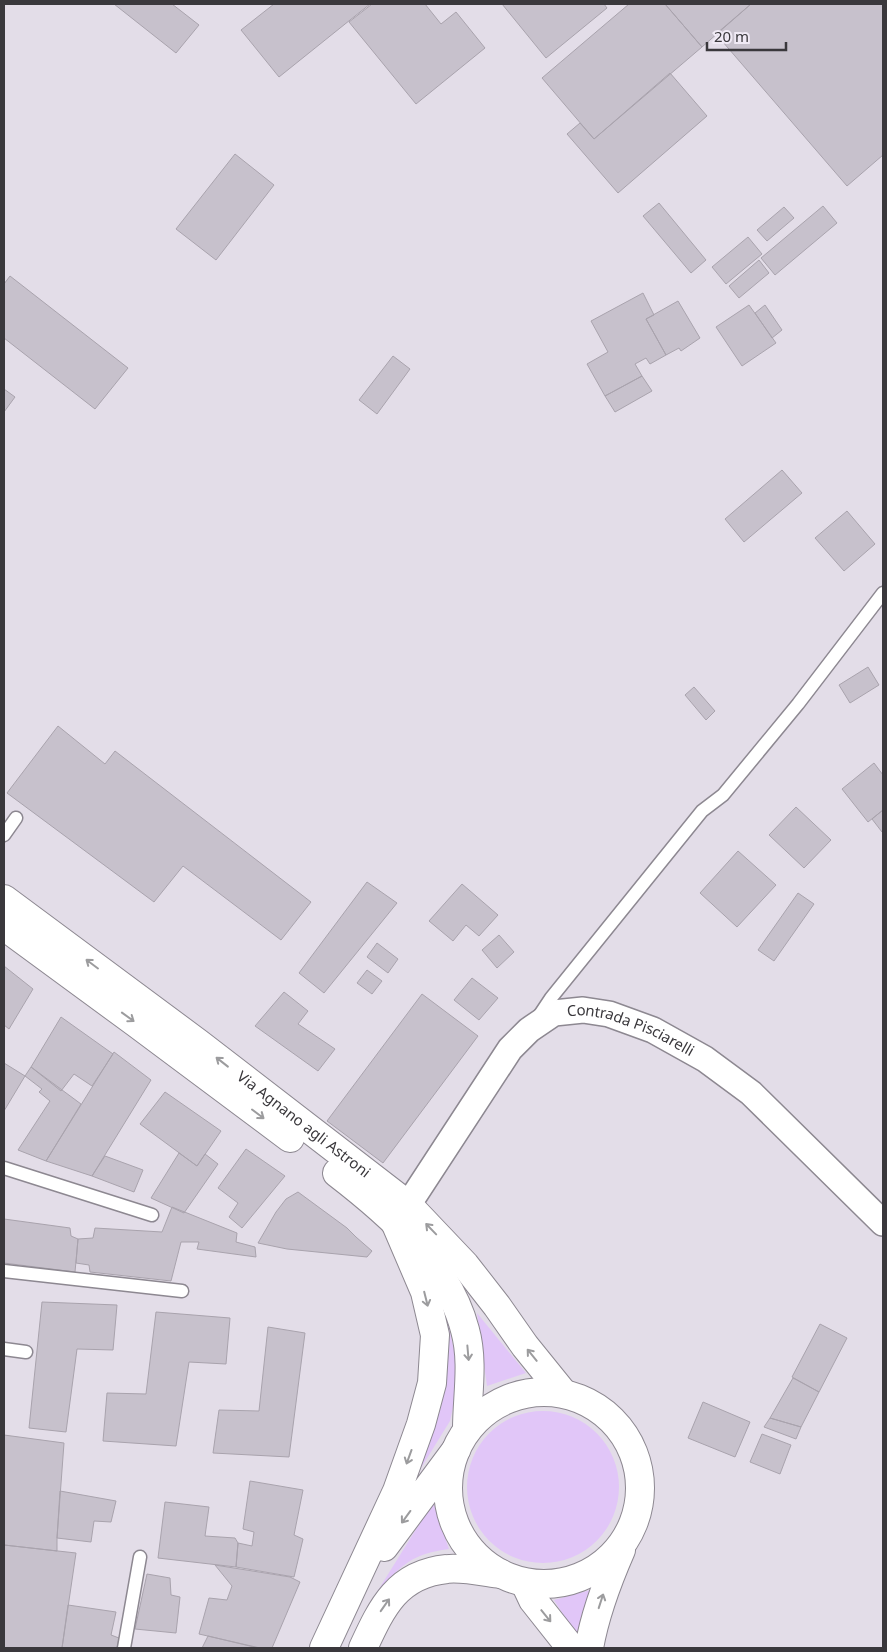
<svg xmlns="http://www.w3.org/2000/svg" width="887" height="1652" viewBox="0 0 887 1652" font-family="'Noto Sans',sans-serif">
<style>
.green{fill:#e1c6f8}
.building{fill:#c7c1cc;stroke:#a9a3ad}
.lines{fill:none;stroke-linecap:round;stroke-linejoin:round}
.lane-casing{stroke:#8d8891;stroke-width:15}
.street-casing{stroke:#8d8891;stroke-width:28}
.secondary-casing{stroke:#8d8891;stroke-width:30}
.highway-casing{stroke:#8d8891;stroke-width:30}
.lane{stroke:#fff;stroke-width:12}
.street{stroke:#fff;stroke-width:25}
.secondary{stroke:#fff;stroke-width:28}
.highway{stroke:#fff;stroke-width:28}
.oneway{stroke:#9c9c9e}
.labels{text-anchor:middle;stroke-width:4.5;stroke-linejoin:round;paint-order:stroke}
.street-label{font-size:15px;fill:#3a383c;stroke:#f0eaf5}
</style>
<rect width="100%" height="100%" fill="#e3dde8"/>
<path class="green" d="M445 1309 457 1364 456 1394 450 1421 413 1481 441 1407 448 1360Z
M477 1313 526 1373 487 1386Z
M467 1487a76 76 0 1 1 152 0a76 76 0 1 1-152 0Z
M433 1502 449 1549C411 1554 402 1565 377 1592Z
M594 1589 579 1640 554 1600Z"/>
<path class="building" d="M114 4H172L199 25 176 53Z
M274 4H370L279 77 241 30Z
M372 4H425L441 24 456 12 485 48 416 104 349 22Z
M502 4H604L607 8 546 58Z
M629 4H665L702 47 594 139 542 78Z
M665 4H751L702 47Z
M751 4H883V155L847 186 716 34Z
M670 73 707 116 618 193 567 134 580 123 594 139Z
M235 154 274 185 216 260 176 229Z
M659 203 706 260 691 273 643 216Z
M823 206 837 223 775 275 761 258Z
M784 207 794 218 767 241 757 230Z
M748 237 762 254 726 284 712 267Z
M759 260 769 273 739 298 729 286Z
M10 276 128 368 95 409 4 338V284Z
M643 293 654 315 646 319 666 355 650 364 646 358 635 364 642 376 605 396 587 364 608 352 591 321Z
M678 301 700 338 681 351 679 348 666 355 646 319Z
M749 305 776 343 742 366 716 327Z
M765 305 782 330 772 338 755 313Z
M393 356 410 369 377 414 359 400Z
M642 376 652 391 615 412 605 396Z
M4 389 15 397 4 412Z
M782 470 802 493 744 542 725 519Z
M847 511 875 544 844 571 815 538Z
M868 667 879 685 850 703 839 685Z
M694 687 715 711 706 720 685 695Z
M58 726 105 764 115 751 311 902 281 940 183 866 154 902 7 793Z
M874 763 883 775V810L868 822 842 789Z
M796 807 831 840 804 868 769 835Z
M883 810V830L882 832 872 819Z
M738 851 776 885 737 927 700 893Z
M367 882 397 903 324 993 299 973Z
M462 884 498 915 479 936 466 925 453 941 429 921Z
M798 893 814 904 774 961 758 950Z
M499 935 514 952 497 968 482 950Z
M377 943 398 959 388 973 367 957Z
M4 966 33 989 9 1029 4 1025Z
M367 970 382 981 372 994 357 983Z
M472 978 498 998 479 1020 454 1000Z
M284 992 308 1011 298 1024 335 1049 318 1071 255 1026Z
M422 994 478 1036 383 1163 327 1121Z
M61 1017 113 1054 92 1086 74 1074 61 1091 31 1067Z
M114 1052 151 1080 92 1176 46 1161Z
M4 1063 25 1076 4 1111Z
M31 1067 81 1104 46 1161 18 1150 50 1101 39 1092 42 1089 25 1076Z
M165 1092 221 1131 197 1166 140 1124Z
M246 1149 285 1176 242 1228 229 1217 238 1203 218 1188Z
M179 1153 197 1166 205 1154 218 1164 184 1213 151 1198Z
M105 1156 143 1170 134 1192 92 1176Z
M298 1192 347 1228 356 1237 372 1251 367 1257 287 1249 258 1243 276 1212 286 1199Z
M172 1207 237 1233 236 1242 255 1247 256 1257 197 1249 199 1242H181L171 1281 90 1272 89 1265 76 1263 78 1239 93 1238 95 1228 162 1232Z
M4 1219 70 1228 71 1236 78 1239 75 1272 4 1263Z
M42 1302 117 1305 113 1350 77 1349 66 1432 29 1428Z
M156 1312 230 1318 226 1364 189 1362 176 1446 103 1441 107 1393 146 1394Z
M820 1324 847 1338 819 1392 792 1377Z
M268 1327 305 1333 289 1457 213 1453 219 1410 259 1411Z
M793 1378 819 1392 801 1427 770 1418Z
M703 1402 750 1422 735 1457 688 1438Z
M770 1418 801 1427 796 1439 764 1427Z
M762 1434 791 1445 780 1474 750 1462Z
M4 1435 64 1443 57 1538V1551L4 1545Z
M250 1481 303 1490 294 1535 303 1539 294 1577 236 1567 238 1543 252 1546 254 1532 243 1529Z
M60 1491 116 1501 111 1522 94 1521 91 1542 57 1538Z
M165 1502 209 1507 205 1536 235 1538 238 1543 236 1567 158 1558Z
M4 1545 76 1553 62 1648H4Z
M215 1565 290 1577 300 1582 272 1648H260L199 1634 209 1598 227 1600 232 1586Z
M147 1574 170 1578 171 1595 180 1597 176 1633 135 1629Z
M68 1605 116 1612 111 1635 119 1638 117 1648H62Z
M208 1636 258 1648H202Z"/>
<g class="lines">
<defs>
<path id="lane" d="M4 835 16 818
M539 1016 551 998 702 811 723 795 798 704 883 593
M4 1168 152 1215
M4 1271 182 1291
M4 1349 26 1352
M124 1648 140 1557"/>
<g id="street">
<path id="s1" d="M408 1205 510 1049 529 1030 554 1013 583 1010 609 1014 653 1030 705 1059 751 1093 883 1223"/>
</g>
<g id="secondary">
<path id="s2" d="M4 899 198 1043 408 1205 465 1265 497 1306 525 1346 563 1393"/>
<path d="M4 926 136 1023 290 1138"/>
<path d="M337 1173C389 1213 448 1264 465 1330 474 1362 467 1397 467 1429"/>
<circle cx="544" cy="1488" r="96"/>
<path d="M525 1583 533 1600 571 1648"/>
<path d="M589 1648C595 1614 607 1582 621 1550"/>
</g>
<path id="highway" d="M384 1547 456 1450
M324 1648 397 1491 421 1424 432 1383 435 1335 425 1292 395 1222
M363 1648C382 1607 397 1574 447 1569 461 1567 485 1572 501 1574"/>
</defs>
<use href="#lane" class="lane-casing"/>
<use href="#street" class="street-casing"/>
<use href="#secondary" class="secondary-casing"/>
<use href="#highway" class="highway-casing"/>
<use href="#lane" class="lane"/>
<use href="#street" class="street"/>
<use href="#secondary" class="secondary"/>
<use href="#highway" class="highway"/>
</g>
<defs><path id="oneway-shaft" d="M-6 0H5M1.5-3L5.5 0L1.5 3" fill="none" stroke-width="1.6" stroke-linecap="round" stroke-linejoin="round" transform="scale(1.25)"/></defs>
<g class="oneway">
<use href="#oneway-shaft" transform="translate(92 964) rotate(-143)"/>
<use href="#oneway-shaft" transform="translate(128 1017) rotate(36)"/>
<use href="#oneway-shaft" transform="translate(222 1062) rotate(-142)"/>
<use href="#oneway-shaft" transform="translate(258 1114) rotate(37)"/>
<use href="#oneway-shaft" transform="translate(431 1229) rotate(-134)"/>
<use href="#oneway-shaft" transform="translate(426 1299) rotate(76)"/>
<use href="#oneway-shaft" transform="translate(468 1353) rotate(85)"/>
<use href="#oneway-shaft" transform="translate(532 1355) rotate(-129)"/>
<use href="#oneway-shaft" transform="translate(409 1457) rotate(110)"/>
<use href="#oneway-shaft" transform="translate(406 1517) rotate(126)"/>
<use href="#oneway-shaft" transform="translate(601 1601) rotate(-72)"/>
<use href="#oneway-shaft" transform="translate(385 1605) rotate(-55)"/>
<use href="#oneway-shaft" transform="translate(546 1616) rotate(51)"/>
</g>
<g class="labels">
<g class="street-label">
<text dy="5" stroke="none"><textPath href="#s1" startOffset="324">Contrada Pisciarelli</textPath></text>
<text dy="5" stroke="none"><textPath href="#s2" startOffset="375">Via Agnano agli Astroni</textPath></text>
</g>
</g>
<rect width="887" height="1652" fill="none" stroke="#3a383c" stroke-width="10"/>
<path d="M707 42v8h79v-8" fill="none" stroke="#3a383c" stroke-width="2.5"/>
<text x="714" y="42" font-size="15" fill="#3a383c" stroke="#f0eaf5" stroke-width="4" paint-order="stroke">20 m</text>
</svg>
